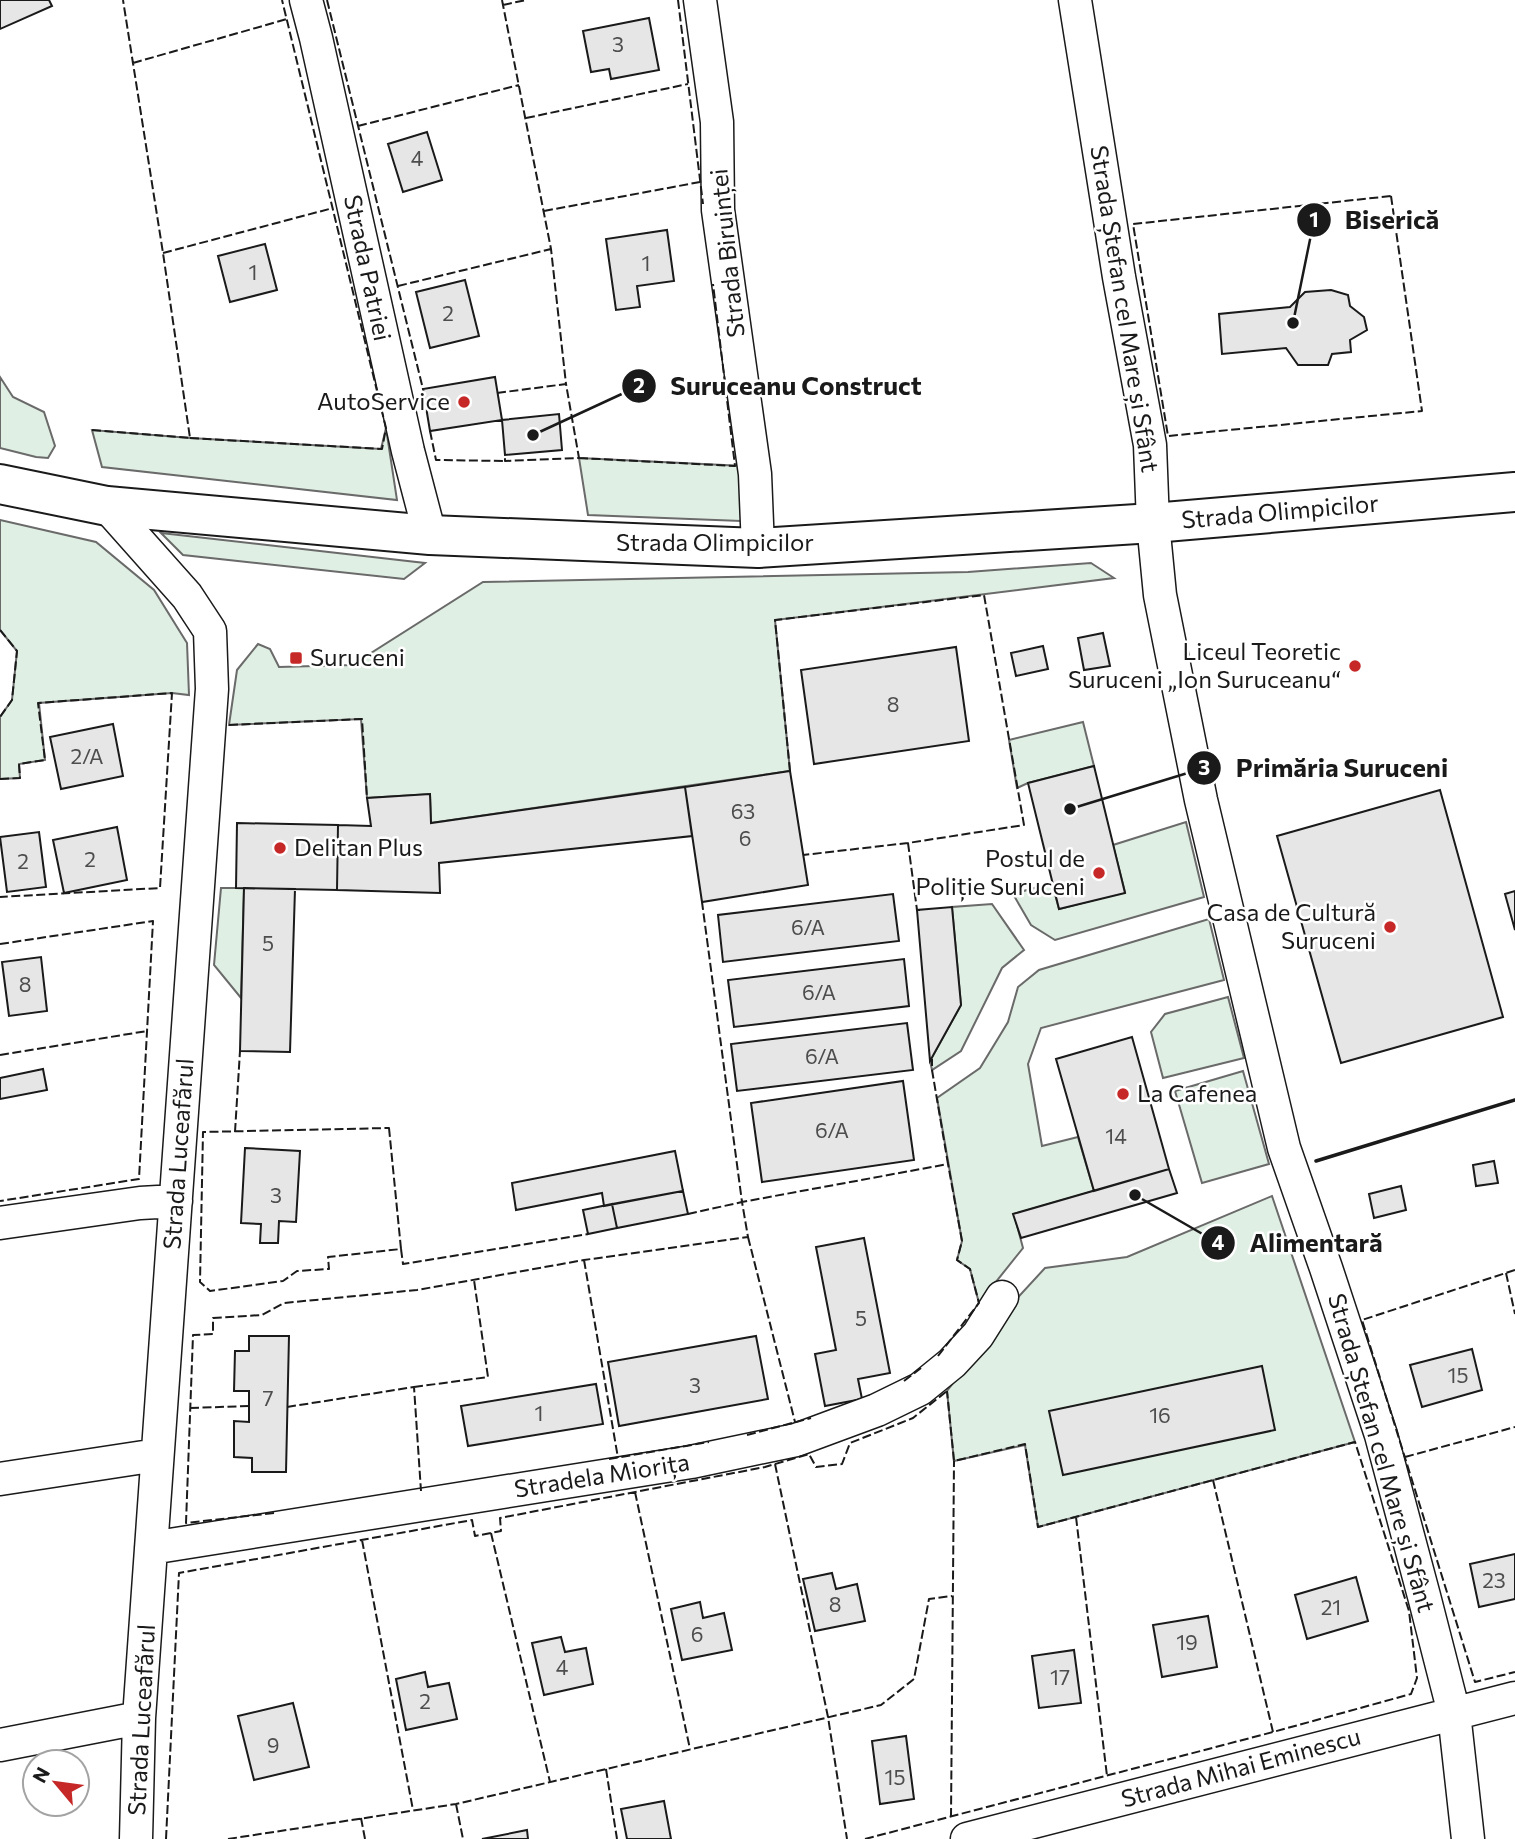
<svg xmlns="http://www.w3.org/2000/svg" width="1515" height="1839" viewBox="0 0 1515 1839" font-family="Commissioner,sans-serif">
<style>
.green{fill:#e0efe3;stroke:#6a6a6a;stroke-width:2}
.building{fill:#e6e6e6;stroke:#1a1a1a;stroke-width:2}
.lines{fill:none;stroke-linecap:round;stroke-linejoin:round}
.minor-casing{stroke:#1a1a1a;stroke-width:35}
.secondary-casing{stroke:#1a1a1a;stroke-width:42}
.minor{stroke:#fff;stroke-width:32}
.secondary{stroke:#fff;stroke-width:38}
.fence{stroke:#1a1a1a;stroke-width:2;stroke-dasharray:9 3.5;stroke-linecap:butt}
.wall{stroke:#1a1a1a;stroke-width:3.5}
.poi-dot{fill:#c62828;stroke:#fff;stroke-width:2.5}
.labels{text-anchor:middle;stroke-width:5;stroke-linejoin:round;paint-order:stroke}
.number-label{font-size:21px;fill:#4d4d4d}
.street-label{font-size:24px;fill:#1a1a1a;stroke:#fff}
.poi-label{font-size:24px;fill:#1a1a1a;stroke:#fff;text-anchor:end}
.leader{fill:none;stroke:#1a1a1a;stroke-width:2.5}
.callout-dot{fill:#1a1a1a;stroke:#fff;stroke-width:2.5}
.mark-label{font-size:21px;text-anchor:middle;font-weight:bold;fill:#fff}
.callout-label{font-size:26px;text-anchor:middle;font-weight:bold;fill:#1a1a1a;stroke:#fff;stroke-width:5;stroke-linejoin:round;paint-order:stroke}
</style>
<rect width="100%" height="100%" fill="#fff"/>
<path class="green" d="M0 377 13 397 44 412 55 446 48 458 36 457 0 448Z
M386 428 397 500 102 467 92 430 190 438 381 449Z
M579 458 744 466 747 507 741 521 588 515Z
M0 520 96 542 154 590 187 643 189 695 172 693 39 703 45 760 19 764 20 778 0 779V717L12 700 17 651 0 630Z
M161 533 425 563 404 579 183 555Z
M1091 563 1114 578 775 620 790 771 431 823 430 794 367 798 361 719 229 725 237 670 258 644 270 649 279 667 352 665 483 582 968 572Z
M1083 722 1094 766 1028 783 1017 788 1009 740Z
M1186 822 1204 897 1055 940 1031 925 1013 894 1052 883 1059 909 1125 892 1113 845Z
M221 888H244L241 998 214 965Z
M992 904 1024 950 1002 968 961 1051 932 1070 930 1061 961 1005 952 907Z
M1209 919 1224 980 1041 1028 1028 1064 1042 1146 1078 1137 1094 1191 1014 1214 1023 1248 979 1303 970 1269 957 1260 962 1241 937 1098 980 1068 1008 1022 1018 987 1039 970Z
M1228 997 1244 1058 1163 1078 1151 1032 1165 1014Z
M1243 1071 1269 1164 1202 1183 1175 1091Z
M1272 1196 1355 1442 1038 1527 1025 1445 954 1461 947 1391 987 1339 1010 1306 1045 1268 1127 1257Z"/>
<path class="building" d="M0 0H49L52 6 0 29Z
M649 18 659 70 611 79 609 69 591 72 583 31Z
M427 132 442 180 403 192 388 144Z
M667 230 674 281 637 286 640 307 616 310 606 239Z
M265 244 277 290 230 302 218 256Z
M465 280 479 336 430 348 416 292Z
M1331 290 1348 295 1350 306 1364 317 1367 330 1350 340 1351 352 1332 354 1328 365H1298L1286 348 1222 354 1219 314 1290 307 1305 292Z
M495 377 502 420 430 431 423 389Z
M559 414 562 450 505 455 502 420Z
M1103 633 1110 666 1084 670 1078 638Z
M1043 646 1048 669 1016 676 1011 653Z
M956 647 969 741 814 764 801 670Z
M113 724 123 776 61 789 50 737Z
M1094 766 1125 893 1059 909 1028 783Z
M790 771 808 885 702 902 685 787Z
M685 787 692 836 439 863 440 893 337 890 338 825 371 826 367 798 430 794 431 823Z
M1440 790 1503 1017 1341 1063 1277 836Z
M237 823 338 825 337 890 236 888Z
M117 827 127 880 64 893 53 840Z
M39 832 46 887 7 892 0 837Z
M244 888 295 889 290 1052 240 1051Z
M1515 891V930L1505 894Z
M893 894 899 941 723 962 718 915Z
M952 907 961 1005 930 1061 917 910Z
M41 957 47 1011 9 1016 2 962Z
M904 959 909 1006 734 1027 728 980Z
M907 1023 913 1070 737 1091 731 1044Z
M1132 1037 1169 1169 1094 1191 1056 1059Z
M43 1069 47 1090 0 1099V1078Z
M903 1081 914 1160 762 1182 751 1103Z
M245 1148 300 1151 296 1222 279 1221 278 1243H260L261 1224 241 1223Z
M675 1151 683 1191 604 1206 602 1193 516 1210 512 1183Z
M1494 1161 1498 1183 1476 1186 1473 1165Z
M1169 1169 1177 1193 1021 1238 1013 1214Z
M1401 1186 1406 1210 1374 1218 1369 1194Z
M683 1191 688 1214 617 1228 612 1204Z
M612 1204 617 1228 588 1234 583 1210Z
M864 1238 890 1373 858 1379 862 1399 825 1406 815 1354 836 1350 816 1247Z
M249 1336H289L286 1472H252V1458L234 1457V1421L249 1422V1391H234L235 1351H249Z
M756 1336 768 1399 619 1426 608 1362Z
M1472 1349 1482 1390 1422 1407 1410 1365Z
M1262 1366 1275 1430 1063 1475 1049 1411Z
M596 1384 603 1424 468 1446 461 1406Z
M1515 1554V1599L1479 1607 1470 1564Z
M832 1573 836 1589 857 1584 865 1621 815 1631 803 1579Z
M1356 1577 1368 1621 1307 1639 1295 1595Z
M700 1602 703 1618 724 1613 732 1650 682 1660 671 1609Z
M1208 1616 1217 1667 1162 1677 1153 1625Z
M561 1637 565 1652 586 1648 593 1684 544 1695 532 1643Z
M1074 1650 1081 1703 1039 1708 1032 1656Z
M425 1672 428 1687 449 1683 457 1719 406 1730 396 1679Z
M293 1703 309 1767 254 1780 238 1716Z
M906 1736 914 1799 880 1804 872 1741Z
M664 1801 671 1839H627L621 1809Z
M527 1830 528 1839H482Z"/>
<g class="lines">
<defs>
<path id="minor" d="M306 0 316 38 408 451 430 535
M700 0 717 122 718 210 755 474 758 548
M1075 0 1119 277 1150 445 1153 523 1160 595 1201 800 1284 1148 1326 1268 1381 1435 1424 1596 1454 1713 1468 1839
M107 506 187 596 210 631 212 689 139 1718 136 1839
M0 1223 140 1203 176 1201
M0 1479 157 1455
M151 1548 691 1462 796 1440 877 1410 920 1389 952 1363 978 1335 1002 1297
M0 1745 139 1718
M967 1839 1515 1698"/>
<path id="secondary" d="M0 484 107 506 430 535 758 548 1153 523 1515 492"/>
</defs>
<use href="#minor" class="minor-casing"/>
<use href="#secondary" class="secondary-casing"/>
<use href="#minor" class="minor"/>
<use href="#secondary" class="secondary"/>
<path class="fence" d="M327 0 423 389
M502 0 551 249 566 384
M678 0 703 204
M503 5 526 0
M133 63 287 19
M526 118 688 84
M358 126 519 85
M1391 196 1422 411 1168 436 1133 224Z
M544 211 700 182
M163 253 333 208
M398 286 551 249
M497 393 566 384 579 458 505 461V455
M92 430 190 438 163 253 123 0
M430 431 436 460 505 461
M190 438 382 449 386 428 282 0
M579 458 735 466 713 284
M0 630 17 651 12 700 0 717
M229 725 362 719 367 798
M790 771 775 620 984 595 1024 825 908 843 803 855
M0 779 20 778 19 764 45 760 38 703 172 693 160 888 0 897
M908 843 917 910H920
M0 944 153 921 139 1179 0 1201
M0 1055 147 1031
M389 1128 401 1249 328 1257 329 1269 297 1271 283 1281 210 1291 200 1282 203 1132Z
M235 1132 240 1051
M688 1214 742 1202 702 902
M748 1237 795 1422
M401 1249 403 1264 588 1234
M584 1260 618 1458
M1515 1270 1362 1320 1475 1682 1515 1672
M1506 1273 1515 1314
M938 1356 979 1303 970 1269 957 1260 962 1241 948 1164
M904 1381 921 1368
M414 1387 488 1377 474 1280
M287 1407 414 1387 421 1491
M190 1408 249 1406
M747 1435 811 1418
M1405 1457 1515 1427
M609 1459 709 1442
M775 1464 828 1717 847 1839
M1213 1480 1273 1732
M635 1492 690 1749
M274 1513 186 1523 193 1335 213 1334V1318L262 1315 284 1303 417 1290 584 1260 748 1237 742 1202 948 1164 932 1070V1059
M1076 1517 1107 1776
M491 1533 550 1782
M362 1540 413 1810
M606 1769 617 1839
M456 1804 463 1839
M951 1817 954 1461
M361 1818 365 1839
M166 1839 179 1573 472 1520 475 1536 501 1531 500 1518 765 1467 809 1454 816 1467 842 1464 850 1443 913 1418 947 1391
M228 1839 456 1804 881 1705 914 1679 929 1599 952 1596
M865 1839 1273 1732 1411 1694 1417 1678 1409 1611 1355 1442 1038 1527 1025 1444 954 1461 947 1391"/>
<path class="wall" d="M1316 1161 1515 1100"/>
</g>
<g class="poi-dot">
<circle cx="464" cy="402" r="7"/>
<rect x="289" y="651" width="14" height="14" rx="3.5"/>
<circle cx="1355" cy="666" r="7"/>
<circle cx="280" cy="848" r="7"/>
<circle cx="1099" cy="873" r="7"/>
<circle cx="1390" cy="927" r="7"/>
<circle cx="1123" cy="1094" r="7"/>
</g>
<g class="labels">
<g class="number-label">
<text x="618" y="52">3</text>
<text x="417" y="166">4</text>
<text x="646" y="271">1</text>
<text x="253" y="280">1</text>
<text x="448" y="321">2</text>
<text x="893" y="712">8</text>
<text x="87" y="764">2/A</text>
<text x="743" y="819">63</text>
<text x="745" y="846">6</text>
<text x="90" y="867">2</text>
<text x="23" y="869">2</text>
<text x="808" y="935">6/A</text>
<text x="268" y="951">5</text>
<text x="25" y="992">8</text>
<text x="819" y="1000">6/A</text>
<text x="822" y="1064">6/A</text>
<text x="832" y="1138">6/A</text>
<text x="1116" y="1144">14</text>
<text x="276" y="1203">3</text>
<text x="861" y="1326">5</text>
<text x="1458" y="1383">15</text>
<text x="695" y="1393">3</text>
<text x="268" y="1406">7</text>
<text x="539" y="1421">1</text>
<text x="1160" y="1423">16</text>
<text x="1494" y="1588">23</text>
<text x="835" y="1612">8</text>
<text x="1331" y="1615">21</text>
<text x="697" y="1642">6</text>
<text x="1187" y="1650">19</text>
<text x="562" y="1675">4</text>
<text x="1060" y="1685">17</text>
<text x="425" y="1709">2</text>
<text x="273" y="1753">9</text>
<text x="895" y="1785">15</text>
</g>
<g class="street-label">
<text transform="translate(728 253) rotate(-96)" y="8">Strada Biruinței</text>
<text transform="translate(367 268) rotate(78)" y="8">Strada Patriei</text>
<text transform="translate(1124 309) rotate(81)" y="8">Strada Ștefan cel Mare și Sfânt</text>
<text transform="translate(1280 512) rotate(-5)" y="8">Strada Olimpicilor</text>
<text x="715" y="551">Strada Olimpicilor</text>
<text transform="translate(179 1154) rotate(-86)" y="8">Strada Luceafărul</text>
<text transform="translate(1381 1453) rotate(74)" y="8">Strada Ștefan cel Mare și Sfânt</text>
<text transform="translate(602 1476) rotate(-9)" y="8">Stradela Miorița</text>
<text transform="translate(142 1720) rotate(-87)" y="8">Strada Luceafărul</text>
<text transform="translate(1241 1768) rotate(-15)" y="8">Strada Mihai Eminescu</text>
</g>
<g class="poi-label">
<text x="450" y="410">AutoService</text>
<text x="1341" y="660">Liceul Teoretic<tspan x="1341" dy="28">Suruceni „Ion Suruceanu“</tspan></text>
<text x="310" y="666" text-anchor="start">Suruceni</text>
<text x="294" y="856" text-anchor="start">Delitan Plus</text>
<text x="1085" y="867">Postul de<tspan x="1085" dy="28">Poliție Suruceni</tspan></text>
<text x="1376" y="921">Casa de Cultură<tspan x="1376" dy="28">Suruceni</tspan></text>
<text x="1137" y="1102" text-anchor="start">La Cafenea</text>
</g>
</g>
<path class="leader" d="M1293 323L1314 220M533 435L639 386M1070 809L1204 768M1135 1195L1218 1243"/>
<g class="callout-dot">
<circle cx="1293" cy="323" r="7"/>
<circle cx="533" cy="435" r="7"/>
<circle cx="1070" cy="809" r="7"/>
<circle cx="1135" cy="1195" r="7"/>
<circle cx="1314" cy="220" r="18"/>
<circle cx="639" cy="386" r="18"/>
<circle cx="1204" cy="768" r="18"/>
<circle cx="1218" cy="1243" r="18"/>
</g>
<g class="mark-label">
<text x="1314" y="227">1</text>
<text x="639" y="393">2</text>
<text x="1204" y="775">3</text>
<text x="1218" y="1250">4</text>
</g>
<g class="callout-label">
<text x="1392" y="229">Biserică</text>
<text x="796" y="395">Suruceanu Construct</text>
<text x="1342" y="777">Primăria Suruceni</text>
<text x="1316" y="1252">Alimentară</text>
</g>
<g transform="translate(56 1783) rotate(299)"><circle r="33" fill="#ffffff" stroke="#a3a3a3" stroke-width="2"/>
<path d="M0-5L12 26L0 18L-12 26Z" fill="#c62828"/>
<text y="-10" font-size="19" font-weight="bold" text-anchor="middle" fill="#1a1a1a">N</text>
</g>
</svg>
